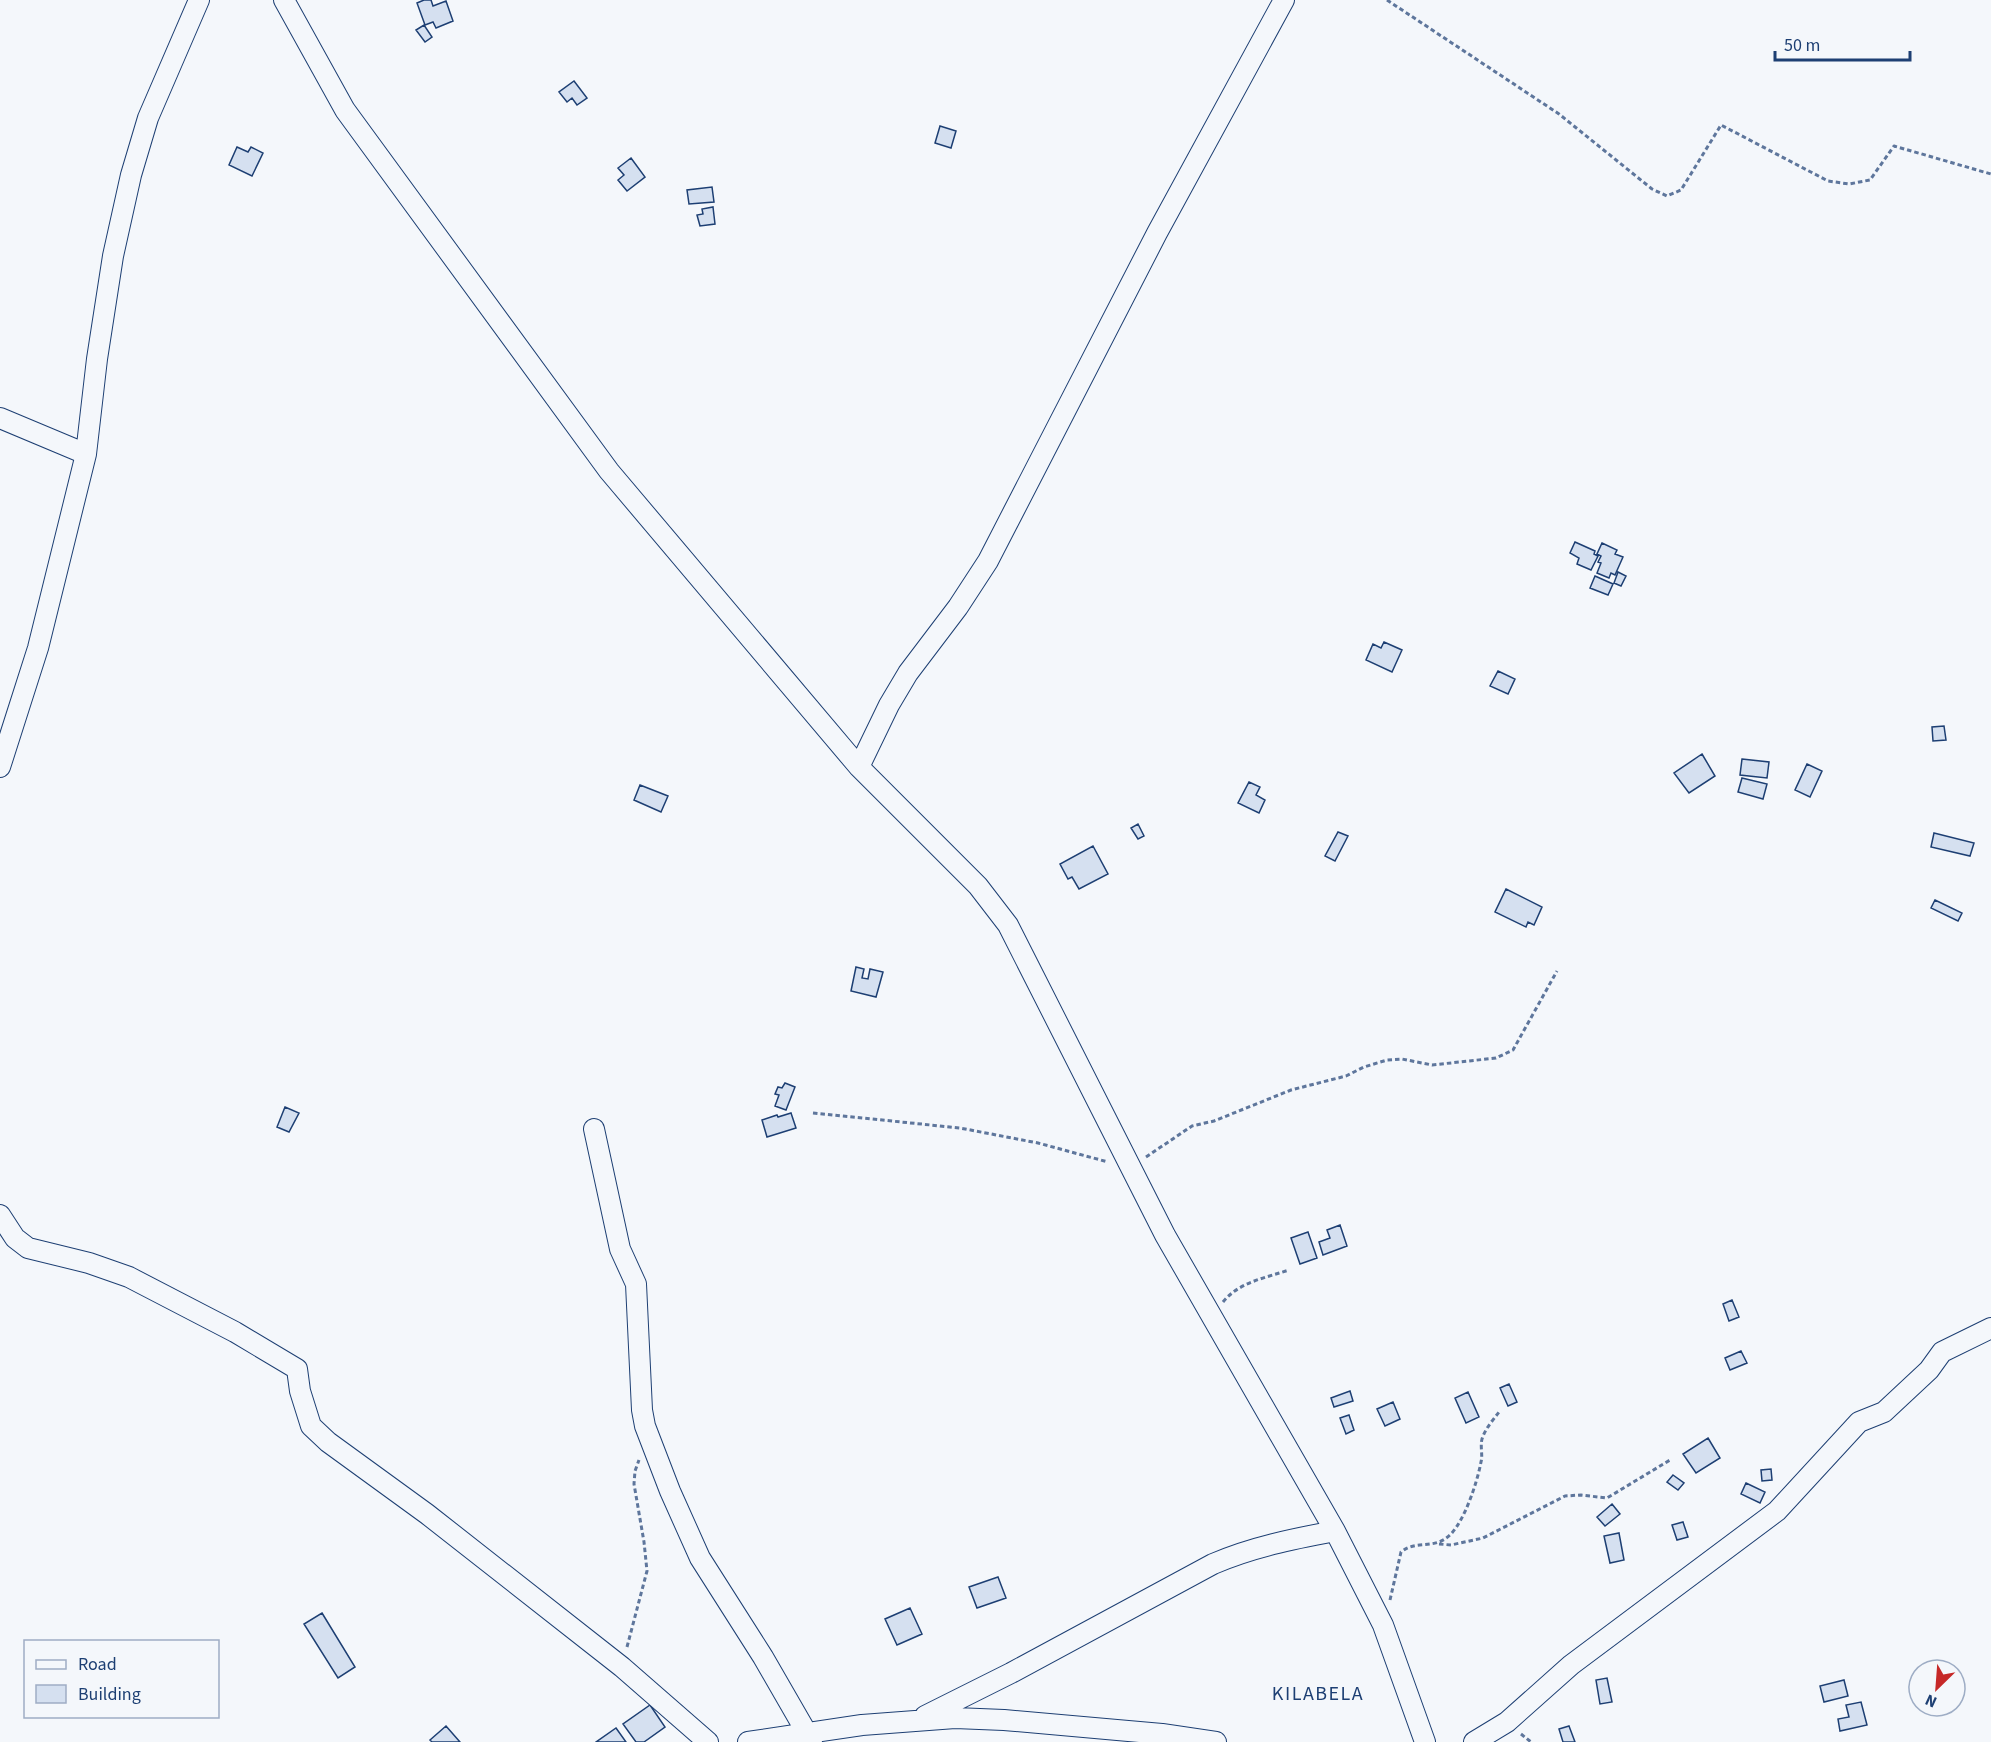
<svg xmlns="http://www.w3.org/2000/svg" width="1991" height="1742" viewBox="0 0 1991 1742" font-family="'Source Sans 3',sans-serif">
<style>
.building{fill:#d5e0f0;stroke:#1d3f73;stroke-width:1.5}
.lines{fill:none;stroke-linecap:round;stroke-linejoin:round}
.minor-casing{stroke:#1d3f73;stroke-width:22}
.path{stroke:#5e769c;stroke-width:3;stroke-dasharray:4.5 3;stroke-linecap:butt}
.minor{stroke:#f4f7fb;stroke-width:20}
.labels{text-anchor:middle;stroke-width:4.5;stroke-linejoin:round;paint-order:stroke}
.quarter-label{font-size:20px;letter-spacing:1.5px;fill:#1d3f73;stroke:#f4f7fb}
</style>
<rect width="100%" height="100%" fill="#f4f7fb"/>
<path class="building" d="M424 0H431L433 6 446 1 453 21 436 28 433 22 425 25 417 3Z
M424 25 432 37 425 42 416 30Z
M574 81 587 98 577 105 572 98 567 102 559 92Z
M940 126 956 131 951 148 935 143Z
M237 147 248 152 251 147 263 153 252 176 229 165Z
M631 158 645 177 627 191 618 180 624 175 618 168Z
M712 187 714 202 689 204 687 190Z
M713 207 715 224 700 226 697 215 703 214 702 209Z
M1575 542 1595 551 1594 554 1598 556 1591 570 1577 564 1579 558 1570 553Z
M1602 543 1617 550 1615 554 1623 557 1615 575 1611 573 1609 578 1597 573 1601 563 1598 562 1601 556 1597 554Z
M1618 572 1626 576 1621 586 1614 583Z
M1595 576 1613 584 1608 595 1590 588Z
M1384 642 1402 650 1392 672 1366 660 1373 644 1381 648Z
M1498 671 1515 679 1508 694 1490 686Z
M1944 726 1946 740 1933 741 1932 727Z
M1702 754 1715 776 1689 793 1674 773Z
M1742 759 1769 762 1767 778 1740 775Z
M1807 764 1822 771 1810 797 1795 790Z
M1742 778 1767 784 1763 799 1738 792Z
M1249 782 1260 787 1256 795 1265 800 1259 813 1238 803Z
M640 785 668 796 661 812 634 800Z
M1138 824 1144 836 1138 839 1131 828Z
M1338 832 1348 836 1335 861 1325 856Z
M1934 833 1974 843 1970 856 1931 847Z
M1093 846 1108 874 1079 889 1072 877 1068 879 1060 864Z
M1506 889 1542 907 1534 925 1528 922 1526 927 1495 912Z
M1935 900 1962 913 1958 921 1931 908Z
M856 967 864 969 862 978 868 979 870 969 883 972 876 997 851 991Z
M785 1083 795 1087 786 1110 775 1106 779 1095 775 1094 778 1087 782 1088Z
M285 1107 299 1113 289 1132 277 1127Z
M791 1113 796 1128 767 1137 762 1120 777 1115 778 1117Z
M1340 1225 1347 1246 1323 1255 1319 1242 1330 1238 1327 1230Z
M1308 1232 1317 1258 1300 1264 1291 1238Z
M1732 1300 1739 1317 1729 1321 1723 1304Z
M1741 1351 1747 1363 1730 1370 1725 1358Z
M1509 1384 1517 1402 1508 1406 1500 1388Z
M1350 1391 1353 1401 1334 1407 1331 1398Z
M1468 1392 1479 1417 1466 1423 1455 1398Z
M1393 1402 1400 1419 1385 1426 1377 1409Z
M1349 1415 1354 1430 1346 1434 1340 1418Z
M1708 1438 1720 1458 1696 1473 1683 1454Z
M1771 1469 1772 1480 1762 1481 1761 1470Z
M1673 1475 1684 1483 1678 1490 1667 1482Z
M1746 1483 1765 1492 1760 1503 1741 1494Z
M1612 1504 1620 1514 1605 1526 1597 1517Z
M1683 1522 1688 1537 1677 1540 1672 1525Z
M1619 1533 1624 1560 1610 1563 1604 1536Z
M998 1577 1006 1598 977 1608 969 1587Z
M910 1608 922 1634 897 1645 885 1619Z
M322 1613 355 1667 338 1678 304 1624Z
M1607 1678 1612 1702 1600 1704 1596 1680Z
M1844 1680 1848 1696 1824 1702 1820 1686Z
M1861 1702 1867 1725 1840 1731 1838 1719 1849 1717 1846 1705Z
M650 1705 665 1727 644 1742H636L623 1724Z
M446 1726 460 1742H432L430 1740Z
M1569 1726 1575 1742H1563L1559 1729Z
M616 1728 626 1742H596Z"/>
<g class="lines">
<defs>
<path id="minor" d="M284 0 345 110 609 471 859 767 978 886 1008 925 1165 1235 1335 1531 1383 1625 1425 1742
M0 418 86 454
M0 767 38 648 86 454 97 359 113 256 131 175 148 118 199 0
M859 767 889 705 908 673 958 607 988 561 1157 233 1284 0
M594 1129 620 1249 636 1284 642 1410 645 1426 670 1491 700 1558 763 1657 812 1742
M0 1215 15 1238 28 1248 89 1263 129 1277 235 1332 297 1369 300 1391 311 1426 328 1442 427 1514 622 1667 708 1742
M925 1716 1011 1673 1213 1564C1252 1547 1293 1539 1335 1531
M748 1742 862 1725 955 1718 1004 1720 1162 1734 1216 1742
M1474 1742 1507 1722 1571 1665 1777 1511 1859 1422 1884 1412 1929 1370 1942 1352 1991 1328"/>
</defs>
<use href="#minor" class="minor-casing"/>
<path class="path" d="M1387 0 1559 114 1652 189 1667 196 1681 190 1721 125 1828 181 1849 184 1870 180 1894 146 1991 174
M813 1113 960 1128 1038 1143 1108 1162
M1146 1157 1192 1126 1214 1121 1291 1090 1346 1076 1364 1067 1387 1060 1402 1059 1432 1065 1496 1058 1513 1050 1557 971
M1223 1302C1239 1282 1265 1278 1289 1270
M1439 1544 1451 1545 1483 1538 1565 1496 1581 1495 1607 1498 1670 1460
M1390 1600 1401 1552C1417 1539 1434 1551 1451 1534 1465 1519 1477 1483 1481 1462 1483 1455 1480 1447 1482 1439 1485 1429 1493 1420 1499 1412
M627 1647 647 1571 644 1542 634 1484 635 1471 639 1460
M1521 1734 1531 1742"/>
<use href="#minor" class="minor"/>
</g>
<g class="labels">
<g class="quarter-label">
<text x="1318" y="1700">KILABELA</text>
</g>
</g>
<rect x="24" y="1640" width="195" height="78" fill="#f4f7fb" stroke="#9eadc5" stroke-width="1.5"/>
<rect x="36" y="1660" width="30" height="9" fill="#f4f7fb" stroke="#9eadc5" stroke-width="1.5"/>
<text x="78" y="1670" font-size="18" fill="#1d3f73">Road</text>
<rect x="36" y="1685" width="30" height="18" fill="#d5e0f0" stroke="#9eadc5" stroke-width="1.5"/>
<text x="78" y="1700" font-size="18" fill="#1d3f73">Building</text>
<g transform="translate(1937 1688) rotate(205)"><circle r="28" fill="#f4f7fb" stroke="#9eadc5" stroke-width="1.5"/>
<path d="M0-4.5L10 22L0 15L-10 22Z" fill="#c62828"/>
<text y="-9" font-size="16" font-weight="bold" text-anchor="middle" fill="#1d3f73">N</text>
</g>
<path d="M1775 51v9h135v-9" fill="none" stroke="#1d3f73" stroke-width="3"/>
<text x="1784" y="51" font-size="18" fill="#1d3f73" stroke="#f4f7fb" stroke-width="4.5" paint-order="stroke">50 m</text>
</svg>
